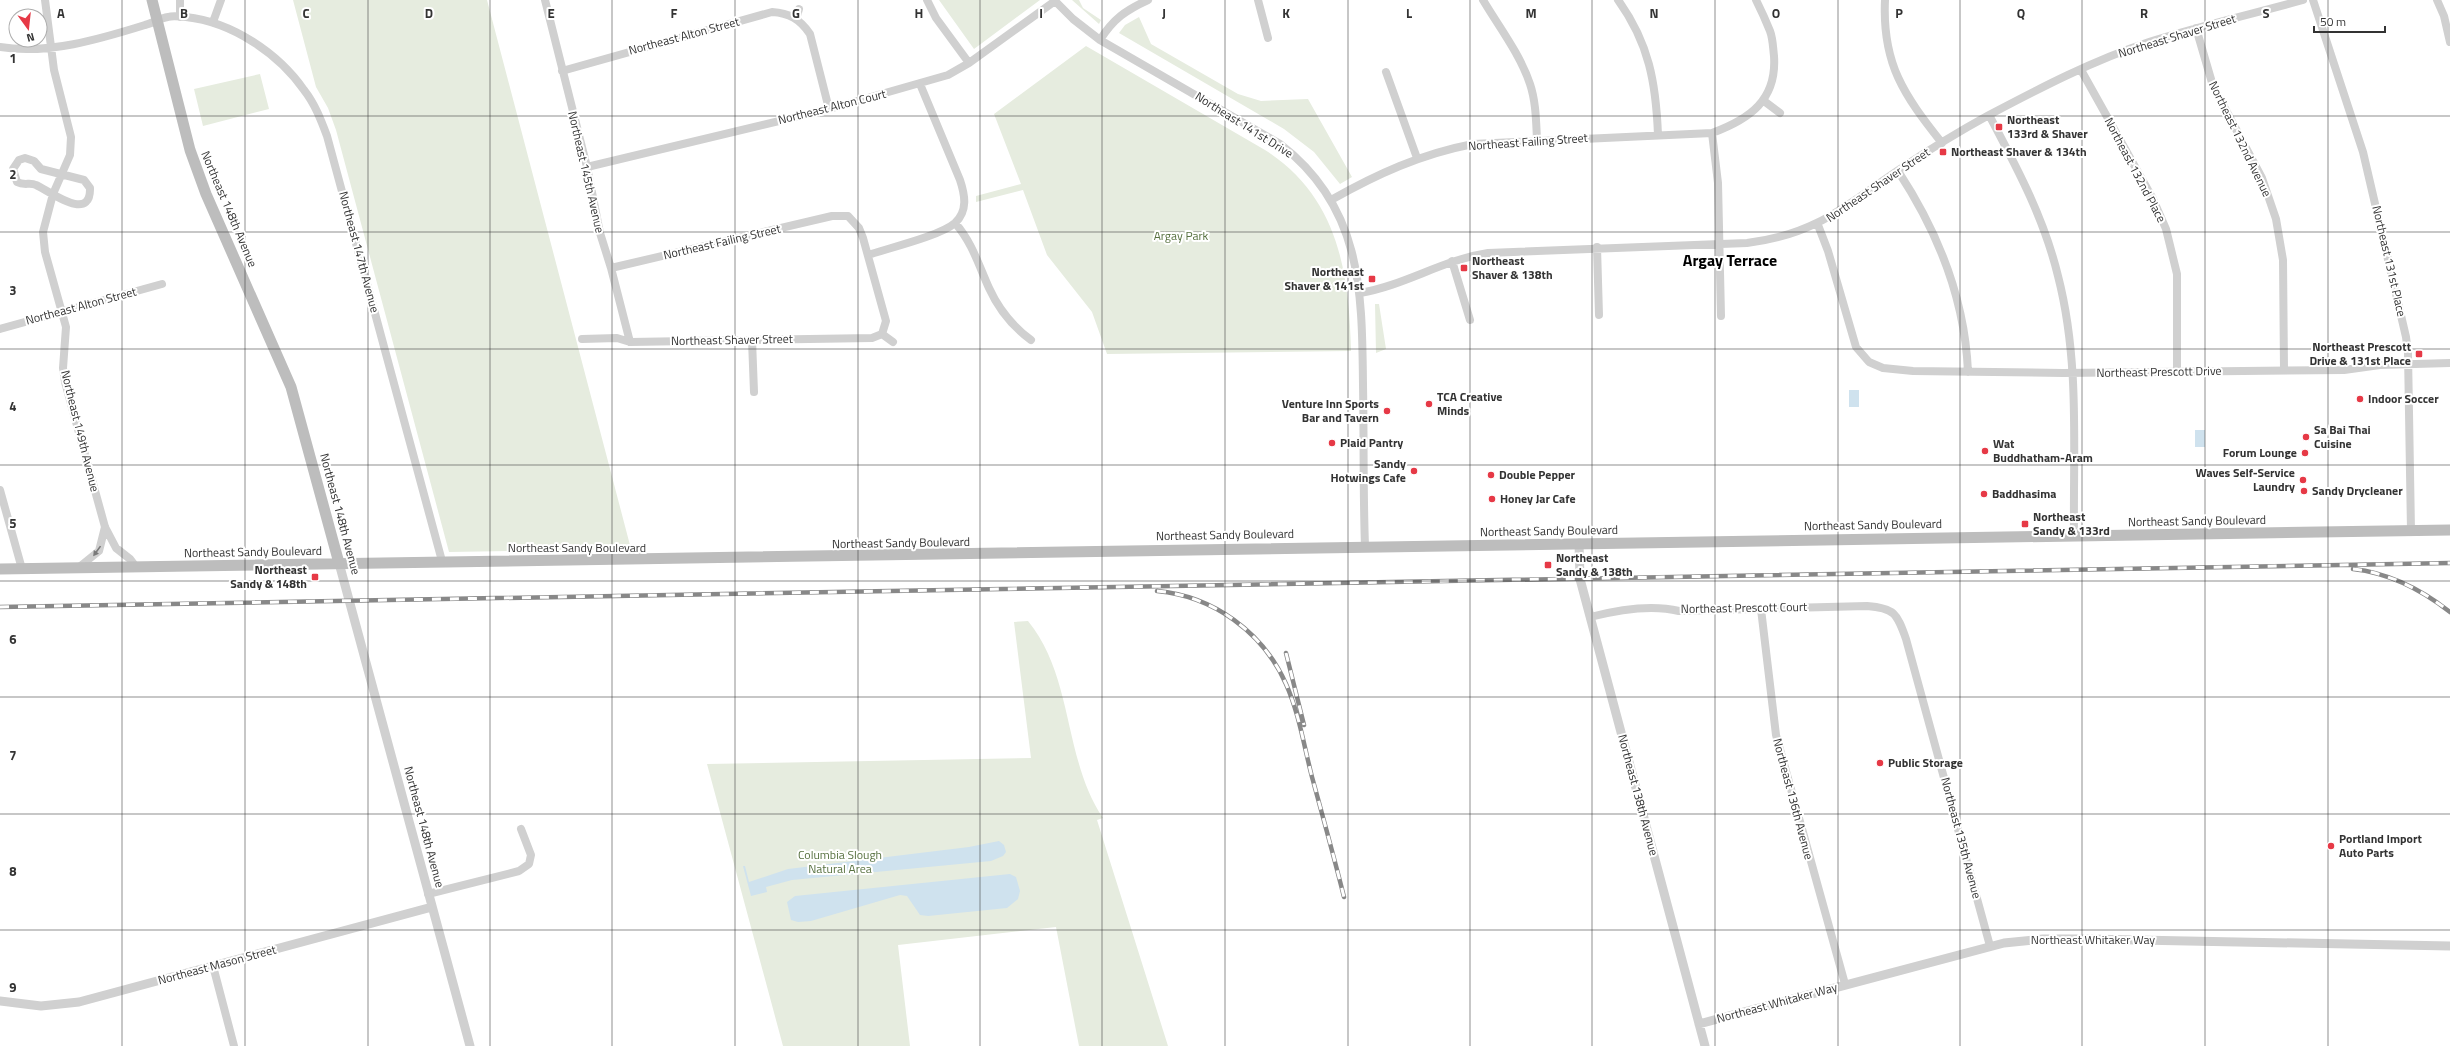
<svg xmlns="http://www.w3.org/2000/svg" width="2450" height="1046" viewBox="0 0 2450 1046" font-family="'Titillium Web',sans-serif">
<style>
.green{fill:#e6ecdf}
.water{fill:#cfe2ee}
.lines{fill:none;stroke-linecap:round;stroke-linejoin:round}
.minor{stroke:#d0d0d0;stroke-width:8}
.tertiary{stroke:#d0d0d0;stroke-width:9}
.secondary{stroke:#bdbdbd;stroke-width:11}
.rail-casing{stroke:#888;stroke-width:4.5}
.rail{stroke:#fff;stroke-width:3;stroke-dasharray:9;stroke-linecap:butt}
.oneway{fill:#7a7a7a}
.grid{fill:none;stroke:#333;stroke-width:1;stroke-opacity:0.55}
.poi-dot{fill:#e63946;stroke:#fff;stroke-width:1.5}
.labels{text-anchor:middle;stroke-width:4;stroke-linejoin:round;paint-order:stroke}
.street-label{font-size:12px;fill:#333;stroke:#fff}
.poi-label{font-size:12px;font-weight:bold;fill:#333;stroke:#fff;text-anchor:start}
.park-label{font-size:12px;fill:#56703f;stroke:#fff}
.district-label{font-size:16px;font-weight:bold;fill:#000;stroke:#fff}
.grid-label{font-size:13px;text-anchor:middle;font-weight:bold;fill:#333;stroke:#fff;stroke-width:4;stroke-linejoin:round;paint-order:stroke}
</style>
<rect width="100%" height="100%" fill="#fff"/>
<path class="green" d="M293 0H487L631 549 449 552 336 130 328 108 316 87Z
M939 0H1040L974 49Z
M1072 0H1079L1083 8 1101 20 1099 24Z
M1139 17 1151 44 1238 94 1261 101 1308 99 1352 177 1340 184 1314 152 1284 129 1119 33 1125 25Z
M1086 46 1265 150C1338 197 1349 271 1351 351L1107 354 1092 312 1047 255 1023 190 976 202V196L1021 184 994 114Z
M260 74 269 109 203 126 194 89Z
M1375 304H1379L1386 349 1376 353Z
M1028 621C1074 677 1063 759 1103 818L1097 820 1168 1046H1079L1056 927 898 945 910 1046H783L707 764 1031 758 1014 622Z"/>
<path class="water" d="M1849 390H1859V407H1849Z
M2195 430H2205V447H2195Z
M999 841 1004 845 1006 852 1003 856 991 861 792 880 766 887 767 892 751 896 743 866H745L749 882 788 869 969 847Z
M1010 874 1016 877 1020 891 1018 899 1007 908 928 916 920 915 907 896 900 895 811 921 798 922 791 920 787 902 795 896Z"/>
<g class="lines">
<path class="minor" d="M45 0 54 70 71 137 70 155 53 194 43 232 45 252 66 327 63 368 65 382 105 527 116 548 130 559 136 567
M545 0 587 167 600 233 611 268 630 342
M927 0 936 18 969 63
M1054 0 1073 19 1100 40 1280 144C1362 207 1362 290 1363 385 1364 439 1363 492 1365 546
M1258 0 1268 38
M1483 0C1499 27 1520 54 1530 84 1536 102 1536 121 1537 139
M1618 0C1649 43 1656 83 1658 135
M1885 0C1882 64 1904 95 1942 143
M2313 0 2363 152 2406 337 2408 353 2411 531
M2437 0 2444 16 2450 42
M180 17V0
M796 19 799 9
M213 22 221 0
M2196 28 2213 86 2262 178 2276 219 2283 260 2284 370
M1100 40C1113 19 1126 10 1148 0
M0 47C47 55 100 39 145 25 153 23 160 18 168 17 174 15 181 17 186 17 232 22 278 53 304 90 315 104 321 120 327 136L442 561
M2081 70 2153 199 2166 229 2177 274V371
M562 71 772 12C789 13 800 19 810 34L829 109
M1386 72 1417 158
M1764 101 1780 113
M1989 115C2017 168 2044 218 2058 276 2080 361 2073 449 2074 535
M1712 133 1718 183 1721 316
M25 158 34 161 41 169 84 180 90 188C91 224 48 190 36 185 30 182 24 186 17 182L13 169 19 160Z
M587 167 829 109 948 75 969 63 1055 1
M1898 171C1938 232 1965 299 1968 372
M1331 200C1377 174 1421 154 1473 144L1712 133C1750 119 1777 100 1774 56 1773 48 1773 39 1770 31 1766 21 1761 10 1756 0
M955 223C972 242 979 266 989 288 999 310 1012 326 1031 340
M1818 225 1828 251 1856 347 1869 362 1883 368 1913 371 2063 373 2344 370 2380 365 2450 363
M1597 247 1599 315
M868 255C889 248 940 236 955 223 968 211 965 195 960 180L920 84
M1452 261 1470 320
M611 268 832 216H848L859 228 863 238 886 321 882 334
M1360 293C1406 285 1442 260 1488 253L1747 243C1814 235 1844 207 1897 171 1927 151 1958 132 1989 115 2040 88 2094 60 2149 42 2200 26 2252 14 2303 0
M0 329 162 284
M882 334 893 342
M582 339 617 338 630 342 872 338 882 334
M752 340 754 392
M0 490 22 569
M78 568 99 551 105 527
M1761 609 1776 735 1845 984
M1590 617C1617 610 1651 604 1679 611L1867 606C1894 608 1897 613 1906 639L1990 946
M428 894 519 871 529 864 531 855 521 829
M213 966 234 1046"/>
<path class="tertiary" d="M1579 543 1580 579 1705 1046
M339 563 470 1046
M0 1001 41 1006 79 1002 432 907
M1699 1024 2004 943 2043 939H2087L2450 946"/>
<path class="secondary" d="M152 0 190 150 206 194 291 387 339 563
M0 569 2450 530"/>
<defs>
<path id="rail" d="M2353 569C2389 573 2422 590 2450 612
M1157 591C1213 596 1263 632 1286 684 1299 713 1304 746 1312 777 1323 817 1334 857 1344 897
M0 607 2450 563
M1286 653 1304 725"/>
</defs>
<use href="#rail" class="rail-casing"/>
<use href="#rail" class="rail"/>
</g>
<defs><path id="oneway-solid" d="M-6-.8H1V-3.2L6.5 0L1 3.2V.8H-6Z"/></defs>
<use class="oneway" href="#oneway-solid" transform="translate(97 551) rotate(126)"/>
<path class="grid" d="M122 0V1046M245 0V1046M368 0V1046M490 0V1046M612 0V1046M735 0V1046M858 0V1046M980 0V1046M1102 0V1046M1225 0V1046M1348 0V1046M1470 0V1046M1592 0V1046M1715 0V1046M1838 0V1046M1960 0V1046M2082 0V1046M2205 0V1046M2328 0V1046M0 116H2450M0 232H2450M0 349H2450M0 465H2450M0 581H2450M0 697H2450M0 814H2450M0 930H2450"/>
<g class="poi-dot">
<rect x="1995" y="123" width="8" height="8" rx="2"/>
<rect x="1939" y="148" width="8" height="8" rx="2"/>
<rect x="1460" y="264" width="8" height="8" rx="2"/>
<rect x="1368" y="275" width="8" height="8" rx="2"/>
<rect x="2415" y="350" width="8" height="8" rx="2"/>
<circle cx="2360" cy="399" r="4"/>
<circle cx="1429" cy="404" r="4"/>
<circle cx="1387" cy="411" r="4"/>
<circle cx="2306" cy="437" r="4"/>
<circle cx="1332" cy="443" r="4"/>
<circle cx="1985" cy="451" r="4"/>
<circle cx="2305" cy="453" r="4"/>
<circle cx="1414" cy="471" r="4"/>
<circle cx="1491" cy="475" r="4"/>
<circle cx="2303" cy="480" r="4"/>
<circle cx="2304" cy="491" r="4"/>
<circle cx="1984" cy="494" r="4"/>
<circle cx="1492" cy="499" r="4"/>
<rect x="2021" y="520" width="8" height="8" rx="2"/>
<rect x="1544" y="561" width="8" height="8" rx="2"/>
<rect x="311" y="573" width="8" height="8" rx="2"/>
<circle cx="1880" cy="763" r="4"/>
<circle cx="2331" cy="846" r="4"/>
</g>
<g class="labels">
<g class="street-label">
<text transform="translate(684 36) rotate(-15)" y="4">Northeast Alton Street</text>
<text transform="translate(2177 36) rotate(-17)" y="4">Northeast Shaver Street</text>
<text transform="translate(832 107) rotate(-14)" y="4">Northeast Alton Court</text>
<text transform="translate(1244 125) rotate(32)" y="4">Northeast 141st Drive</text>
<text transform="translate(2240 139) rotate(64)" y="4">Northeast 132nd Avenue</text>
<text transform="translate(1528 142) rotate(-4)" y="4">Northeast Failing Street</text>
<text transform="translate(2135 170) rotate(62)" y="4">Northeast 132nd Place</text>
<text transform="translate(586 172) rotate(77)" y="4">Northeast 145th Avenue</text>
<text transform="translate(1878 185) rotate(-34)" y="4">Northeast Shaver Street</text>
<text transform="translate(229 209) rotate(67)" y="4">Northeast 148th Avenue</text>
<text transform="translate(722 242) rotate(-13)" y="4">Northeast Failing Street</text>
<text transform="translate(359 252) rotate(75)" y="4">Northeast 147th Avenue</text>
<text transform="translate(2389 261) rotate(77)" y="4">Northeast 131st Place</text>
<text transform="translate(81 306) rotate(-15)" y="4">Northeast Alton Street</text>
<text transform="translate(732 340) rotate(-1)" y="4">Northeast Shaver Street</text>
<text transform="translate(2159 372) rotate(-1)" y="4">Northeast Prescott Drive</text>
<text transform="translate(80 431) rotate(76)" y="4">Northeast 149th Avenue</text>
<text transform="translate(340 514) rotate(75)" y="4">Northeast 148th Avenue</text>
<text transform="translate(2197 521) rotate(-1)" y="4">Northeast Sandy Boulevard</text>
<text transform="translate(1873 525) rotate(-1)" y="4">Northeast Sandy Boulevard</text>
<text transform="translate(1549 531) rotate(-1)" y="4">Northeast Sandy Boulevard</text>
<text transform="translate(1225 535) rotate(-1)" y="4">Northeast Sandy Boulevard</text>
<text transform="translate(901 543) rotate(-1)" y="4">Northeast Sandy Boulevard</text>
<text x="577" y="552">Northeast Sandy Boulevard</text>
<text transform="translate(253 552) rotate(-1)" y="4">Northeast Sandy Boulevard</text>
<text transform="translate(1744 608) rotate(-1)" y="4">Northeast Prescott Court</text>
<text transform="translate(1638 795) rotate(75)" y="4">Northeast 138th Avenue</text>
<text transform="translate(1793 799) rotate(75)" y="4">Northeast 136th Avenue</text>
<text transform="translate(424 827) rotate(75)" y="4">Northeast 148th Avenue</text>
<text transform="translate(1961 838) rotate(75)" y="4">Northeast 135th Avenue</text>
<text x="2093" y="944">Northeast Whitaker Way</text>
<text transform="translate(217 965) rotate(-15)" y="4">Northeast Mason Street</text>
<text transform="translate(1777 1003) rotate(-15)" y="4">Northeast Whitaker Way</text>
</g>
<g class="poi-label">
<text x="2007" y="124">Northeast<tspan x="2007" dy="14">133rd &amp; Shaver</tspan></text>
<text x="1951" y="156">Northeast Shaver &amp; 134th</text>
<text x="1472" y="265">Northeast<tspan x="1472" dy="14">Shaver &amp; 138th</tspan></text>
<text x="1364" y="276" text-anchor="end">Northeast<tspan x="1364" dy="14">Shaver &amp; 141st</tspan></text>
<text x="2411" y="351" text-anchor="end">Northeast Prescott<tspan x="2411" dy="14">Drive &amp; 131st Place</tspan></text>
<text x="1437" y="401">TCA Creative<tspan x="1437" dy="14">Minds</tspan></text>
<text x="2368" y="403">Indoor Soccer</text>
<text x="1379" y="408" text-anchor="end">Venture Inn Sports<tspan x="1379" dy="14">Bar and Tavern</tspan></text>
<text x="2314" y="434">Sa Bai Thai<tspan x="2314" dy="14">Cuisine</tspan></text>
<text x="1340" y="447">Plaid Pantry</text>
<text x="1993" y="448">Wat<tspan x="1993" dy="14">Buddhatham-Aram</tspan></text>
<text x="2297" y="457" text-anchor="end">Forum Lounge</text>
<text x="1406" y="468" text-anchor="end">Sandy<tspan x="1406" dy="14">Hotwings Cafe</tspan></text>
<text x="2295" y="477" text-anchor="end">Waves Self-Service<tspan x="2295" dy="14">Laundry</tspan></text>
<text x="1499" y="479">Double Pepper</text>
<text x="2312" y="495">Sandy Drycleaner</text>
<text x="1992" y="498">Baddhasima</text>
<text x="1500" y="503">Honey Jar Cafe</text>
<text x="2033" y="521">Northeast<tspan x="2033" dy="14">Sandy &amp; 133rd</tspan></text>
<text x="1556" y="562">Northeast<tspan x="1556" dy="14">Sandy &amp; 138th</tspan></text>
<text x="307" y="574" text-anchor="end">Northeast<tspan x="307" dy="14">Sandy &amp; 148th</tspan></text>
<text x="1888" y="767">Public Storage</text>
<text x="2339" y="843">Portland Import<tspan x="2339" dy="14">Auto Parts</tspan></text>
</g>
<g class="park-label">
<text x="1181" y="240">Argay Park</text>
<text x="840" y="859">Columbia Slough<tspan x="840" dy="14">Natural Area</tspan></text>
</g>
<g class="district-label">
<text x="1730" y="266">Argay Terrace</text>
</g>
</g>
<g class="grid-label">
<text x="61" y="18">A</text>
<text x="184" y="18">B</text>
<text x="306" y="18">C</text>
<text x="429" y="18">D</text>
<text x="551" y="18">E</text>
<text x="674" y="18">F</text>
<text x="796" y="18">G</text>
<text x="919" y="18">H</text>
<text x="1041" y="18">I</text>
<text x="1164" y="18">J</text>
<text x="1286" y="18">K</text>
<text x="1409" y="18">L</text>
<text x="1531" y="18">M</text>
<text x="1654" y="18">N</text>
<text x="1776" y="18">O</text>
<text x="1899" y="18">P</text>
<text x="2021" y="18">Q</text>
<text x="2144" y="18">R</text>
<text x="2266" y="18">S</text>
<text x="13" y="63">1</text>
<text x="13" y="179">2</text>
<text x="13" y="295">3</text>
<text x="13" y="411">4</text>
<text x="13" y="528">5</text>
<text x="13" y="644">6</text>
<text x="13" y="760">7</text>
<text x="13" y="876">8</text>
<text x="13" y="992">9</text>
</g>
<g transform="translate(28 28) rotate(165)"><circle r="19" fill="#ffffff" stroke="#adadad"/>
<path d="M0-3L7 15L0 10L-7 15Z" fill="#e63946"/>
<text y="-6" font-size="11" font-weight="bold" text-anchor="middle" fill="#333333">N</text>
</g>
<path d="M2314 26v6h71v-6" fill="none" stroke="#333333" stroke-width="2"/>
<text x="2320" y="26" font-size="12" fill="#333333" stroke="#ffffff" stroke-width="3" paint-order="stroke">50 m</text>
</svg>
